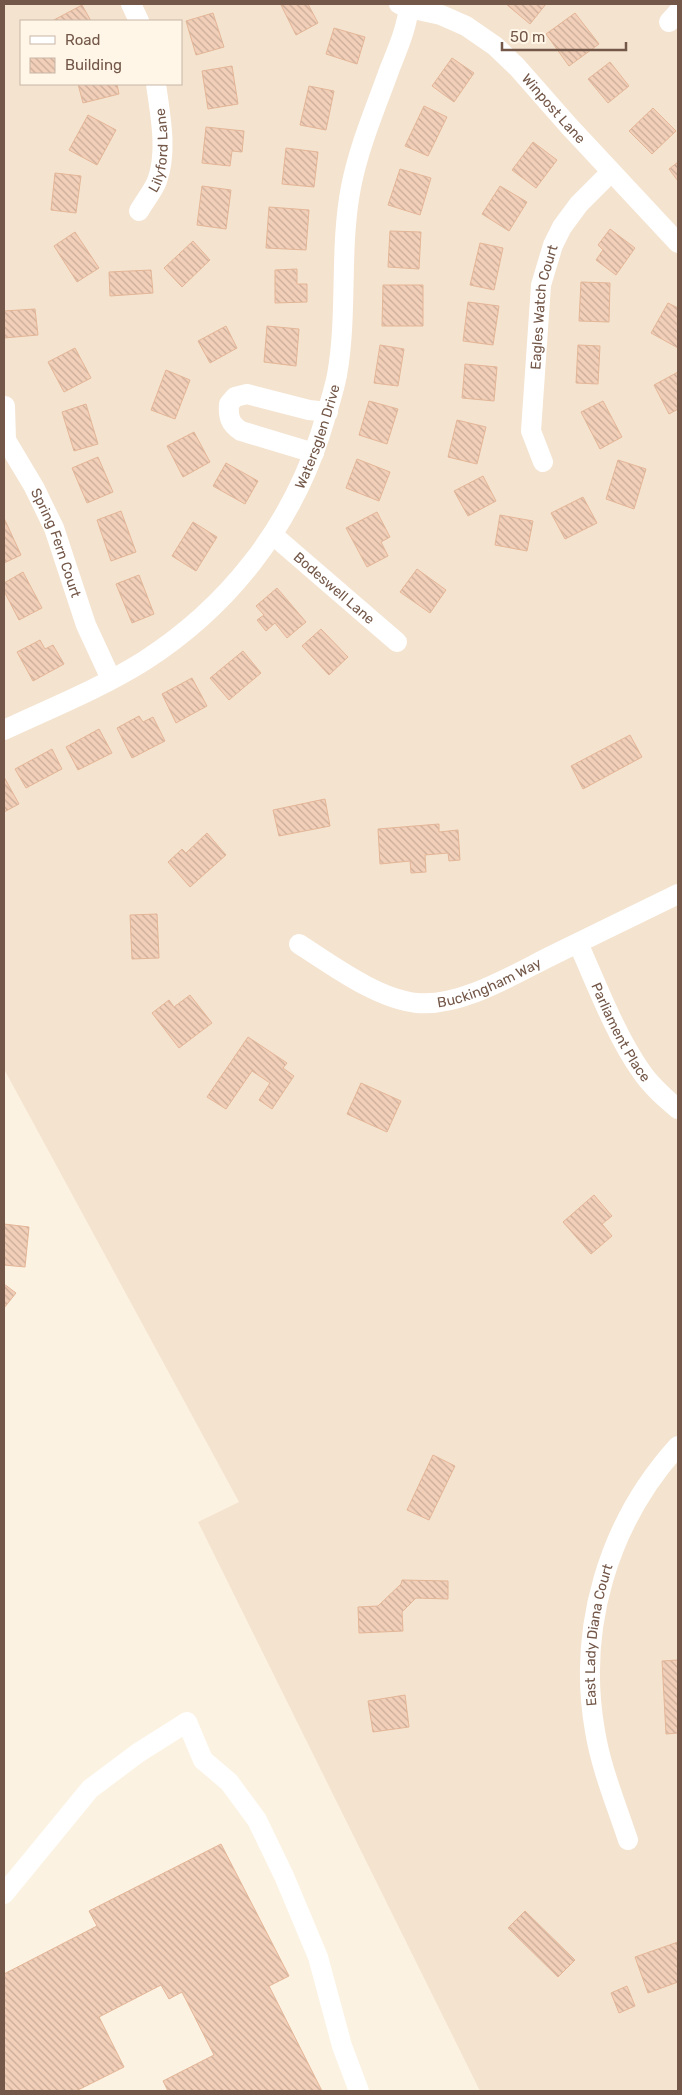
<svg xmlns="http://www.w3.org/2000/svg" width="682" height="2095" viewBox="0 0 682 2095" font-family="Rubik,sans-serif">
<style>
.residential{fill:#f4e3cf;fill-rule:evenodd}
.building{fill:url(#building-back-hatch);stroke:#e4b698}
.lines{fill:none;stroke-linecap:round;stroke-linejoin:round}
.minor{stroke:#fff;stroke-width:20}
.labels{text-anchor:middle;stroke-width:4.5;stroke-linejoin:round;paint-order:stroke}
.street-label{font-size:14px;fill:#735748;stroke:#fff6e7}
</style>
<defs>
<pattern id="building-back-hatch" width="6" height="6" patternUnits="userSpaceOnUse" patternTransform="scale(1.25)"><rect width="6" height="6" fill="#f2cfb8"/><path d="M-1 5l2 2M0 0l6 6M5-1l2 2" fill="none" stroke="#c8ab98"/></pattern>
</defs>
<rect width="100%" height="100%" fill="#fcf2e1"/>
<path class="residential" d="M4 4H678V2091H480L198 1522 239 1502 4 1069ZM21 21H181V84H21Z"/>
<path class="building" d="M283 4H308L318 23 296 35 281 5Z
M506 4H546L530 24Z
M82 5 91 21H52Z
M213 13 224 47 196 55 186 21Z
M575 13 599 44 569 66 546 34Z
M334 28 365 37 357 64 326 54Z
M452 58 474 73 454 102 432 86Z
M610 62 629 86 608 103 588 79Z
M232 66 238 104 208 109 202 71Z
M78 84H117L119 94 83 103Z
M309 86 334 91 326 130 300 125Z
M424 106 447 117 428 156 405 146Z
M653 108 676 131 652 154 629 131Z
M88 115 116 130 97 165 69 150Z
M206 127 244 131 242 152 232 151 230 166 202 163Z
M533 142 557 160 536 188 512 170Z
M286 148 318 152 314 187 282 184Z
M678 162V181L669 169Z
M400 169 431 178 420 215 388 205Z
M55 173 81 176 76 213 51 210Z
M202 186 231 190 226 229 197 225Z
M500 186 527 202 509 231 482 214Z
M269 207 309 210 306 250 266 248Z
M610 229 635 248 616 275 596 260 603 250 598 245Z
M390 231 421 232 419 269 388 267Z
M75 232 99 268 77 282 54 246Z
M193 241 210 260 182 287 164 268Z
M480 243 503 248 494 290 470 285Z
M297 269V284H307V302L275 303V270Z
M151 270 153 293 110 296 109 272Z
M581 282 610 283 609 322 579 321Z
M383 285H423V326H382Z
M468 302 499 306 493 345 463 341Z
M668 303 678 308V348L651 333Z
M35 309 38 335 4 338V311Z
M226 326 237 348 210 363 198 341Z
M267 326 299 329 296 366 264 362Z
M380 345 404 349 398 386 374 383Z
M578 345 600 346 598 384 576 383Z
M75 348 91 378 64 392 48 362Z
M465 364 497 367 494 401 462 398Z
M166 370 190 380 175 419 151 410Z
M678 372V409L669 414 654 385Z
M369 401 398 409 387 444 359 435Z
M603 401 622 437 600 449 581 412Z
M86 404 98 444 74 451 62 412Z
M457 420 486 427 477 464 448 457Z
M194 432 210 462 183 477 167 446Z
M98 457 113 492 87 503 72 468Z
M357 459 390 472 379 501 346 488Z
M618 460 646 469 634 509 606 499Z
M226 463 258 481 245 504 213 486Z
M483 476 496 501 468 516 454 491Z
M583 497 597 523 565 539 551 513Z
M121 511 136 552 111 561 97 520Z
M377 512 390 537 381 542 388 556 367 567 346 528Z
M500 515 533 521 527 551 495 545Z
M4 518 21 555 4 563Z
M193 522 217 537 196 571 172 556Z
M417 569 446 590 430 613 400 592Z
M23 572 42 608 19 620 4 591V583Z
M139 575 154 614 132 623 116 584Z
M277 588 306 622 287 638 275 623 266 631 257 620 264 615 256 606Z
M321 629 348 657 329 675 302 646Z
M40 640 45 649 53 645 64 664 33 681 17 652Z
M243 651 261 673 229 700 210 678Z
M192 678 207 706 176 723 162 694Z
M139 716 143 722 153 717 165 741 132 758 117 728Z
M99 729 112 753 78 770 66 747Z
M630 735 642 757 583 789 571 766Z
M52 749 62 769 26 788 15 769Z
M4 777 19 804 4 812Z
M325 799 330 826 279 836 273 810Z
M439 824V832L458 830 460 860 449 861 448 853 425 855 426 872 411 873 410 861 380 864 378 829Z
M207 833 226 855 190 887 168 862 182 849 186 853Z
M157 914 159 958 132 959 130 915Z
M190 995 212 1023 179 1048 152 1013 169 1000 174 1007Z
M248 1037 287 1063 283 1068 294 1076 272 1109 259 1100 270 1083 252 1071 226 1109 207 1097Z
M361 1083 401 1101 387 1132 347 1114Z
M594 1195 612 1216 602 1224 612 1236 591 1254 563 1222Z
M4 1224 29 1227 25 1267 4 1265Z
M4 1284 16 1293 4 1308Z
M433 1455 455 1466 429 1520 407 1510Z
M402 1580 448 1581V1599L416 1598 402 1612 403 1631 359 1633 358 1607 378 1606 401 1584Z
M678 1660V1733L666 1734 662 1661Z
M405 1695 409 1727 373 1732 368 1701Z
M221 1844 289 1976 269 1986 322 2091H168L163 2081 214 2055 182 1992 169 1999 161 1985 99 2017 124 2067 76 2091H4V1974L97 1926 89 1911Z
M525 1911 575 1960 558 1977 508 1928Z
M678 1942V1982L648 1993 635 1957Z
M627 1986 635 2006 619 2013 611 1993Z"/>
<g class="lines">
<g class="minor">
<path d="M131 4 139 21"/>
<path id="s1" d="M399 4 409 8 441 15 466 26 495 46 517 67 568 125 678 243"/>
<path d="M669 22 678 12"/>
<path id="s2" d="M139 211C144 202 153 191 157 181 168 151 160 114 156 84"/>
<path id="s3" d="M5 406 6 440 34 487 54 528 86 625 111 679"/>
<path d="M314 453 241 431C230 424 228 417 229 404L235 397 247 394 309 410 328 412"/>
<path id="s4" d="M543 462 531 431 541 285 553 245 562 227 579 204 611 172"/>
<path id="s5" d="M273 535 397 642"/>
<path id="s6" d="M4 730C51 708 101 688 144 661 228 607 289 529 320 435 326 415 333 395 337 375 348 313 339 249 351 187 359 146 376 107 390 68 398 48 408 25 409 4"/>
<path id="s7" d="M578 943C596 983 616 1036 641 1071 651 1086 665 1098 678 1109"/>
<path id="s8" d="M299 944C332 965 377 999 417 1003 462 1007 516 973 555 954 596 934 637 914 678 894"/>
<path id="s9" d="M628 1840C616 1804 601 1768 595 1731 577 1628 608 1523 678 1446"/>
<path d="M4 1894 90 1789 138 1753 187 1722 203 1760 229 1782 257 1820 284 1876 318 1957 342 2046 359 2091"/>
</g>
</g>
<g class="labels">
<g class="street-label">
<text dy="5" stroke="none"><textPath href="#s1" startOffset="192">Winpost Lane</textPath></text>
<text dy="5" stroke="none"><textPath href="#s2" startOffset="66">Lilyford Lane</textPath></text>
<text dy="5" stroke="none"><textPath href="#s4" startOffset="158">Eagles Watch Court</textPath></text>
<text dy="5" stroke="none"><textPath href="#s6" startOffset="446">Watersglen Drive</textPath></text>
<text dy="5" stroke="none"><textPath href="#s3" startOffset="149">Spring Fern Court</textPath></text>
<text dy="5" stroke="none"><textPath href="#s5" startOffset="81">Bodeswell Lane</textPath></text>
<text dy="5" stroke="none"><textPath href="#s8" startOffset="209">Buckingham Way</textPath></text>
<text dy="5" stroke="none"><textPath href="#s7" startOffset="99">Parliament Place</textPath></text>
<text dy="5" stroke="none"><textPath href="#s9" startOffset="211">East Lady Diana Court</textPath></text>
</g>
</g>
<rect width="682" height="2095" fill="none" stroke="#735748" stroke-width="10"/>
<rect x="20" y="20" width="162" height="65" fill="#fff6e7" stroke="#c7b6a7"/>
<rect x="30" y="36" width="25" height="8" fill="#ffffff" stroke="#c7b6a7"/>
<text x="65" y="45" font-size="15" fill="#735748">Road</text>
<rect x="30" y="58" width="25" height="15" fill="url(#building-back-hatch)" stroke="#c7b6a7"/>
<text x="65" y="70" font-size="15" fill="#735748">Building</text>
<path d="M502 42v8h124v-8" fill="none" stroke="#735748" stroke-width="2.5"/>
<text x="510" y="42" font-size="15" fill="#735748" stroke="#fff6e7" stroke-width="4" paint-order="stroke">50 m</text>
</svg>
